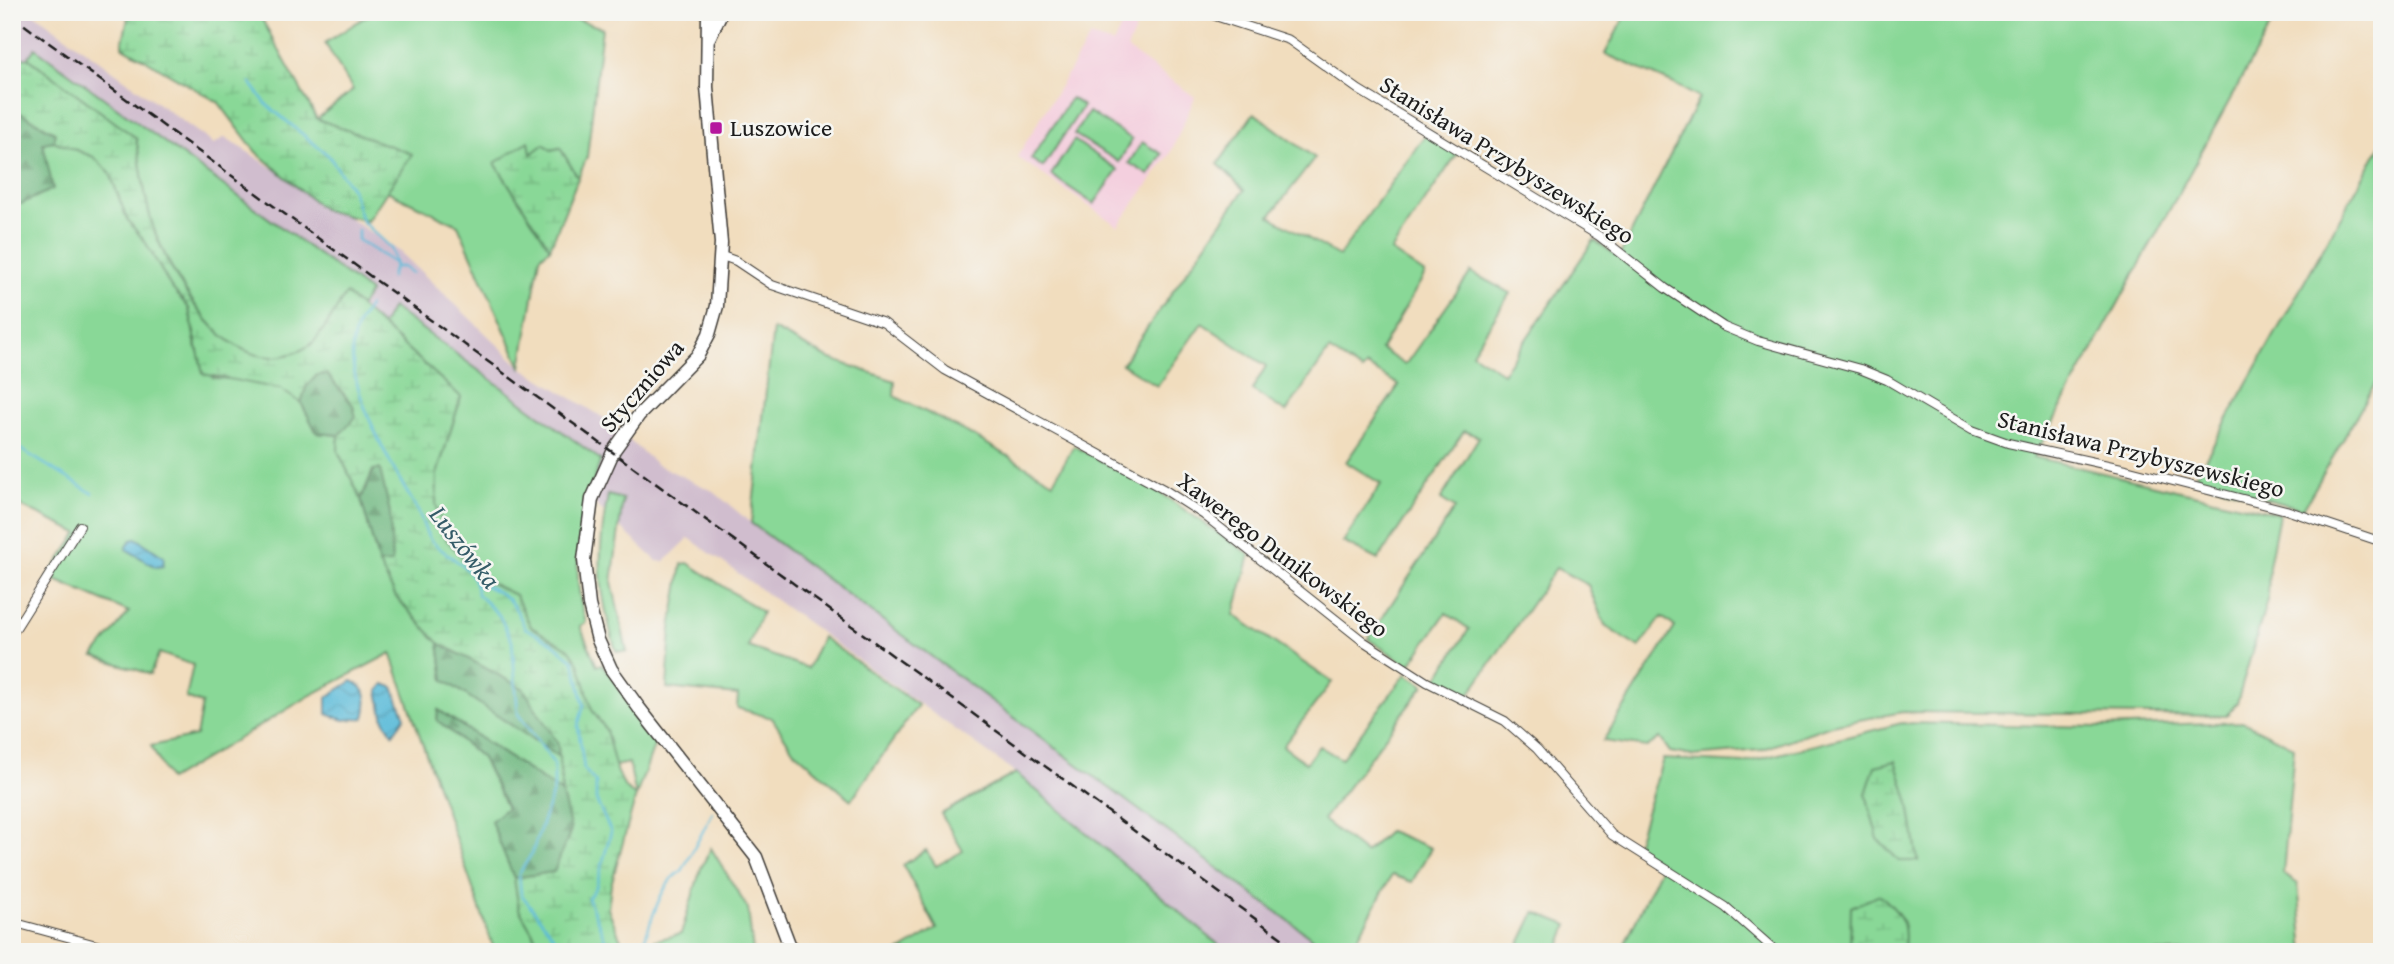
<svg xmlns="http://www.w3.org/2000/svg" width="2394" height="964" viewBox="0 0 2394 964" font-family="'Gentium Book Plus',serif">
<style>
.built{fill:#f4cfde}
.railway{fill:#d0bdce}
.green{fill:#89d897;stroke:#527a5a;stroke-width:2}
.forest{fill:url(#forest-firs);stroke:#456a4e;stroke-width:2}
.wetland{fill:url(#wetland-marsh);stroke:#527a5a;stroke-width:2}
.water{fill:url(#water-waves);stroke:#3c6c7a;stroke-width:2}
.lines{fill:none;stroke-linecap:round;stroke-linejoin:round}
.stream{stroke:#5bbbd9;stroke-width:2.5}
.street-casing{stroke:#3c3934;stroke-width:10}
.secondary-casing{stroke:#3c3934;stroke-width:15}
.street{stroke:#fff;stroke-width:8}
.secondary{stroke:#fff;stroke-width:12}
.rail{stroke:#1c1c1c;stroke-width:2.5;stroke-dasharray:10 5;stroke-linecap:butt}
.poi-dot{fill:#b5179e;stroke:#f6f6f2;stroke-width:2.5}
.labels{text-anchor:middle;stroke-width:5;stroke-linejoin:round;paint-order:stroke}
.poi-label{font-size:24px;fill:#1c1c1c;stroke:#f6f6f2;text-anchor:start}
.street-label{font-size:24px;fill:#1c1c1c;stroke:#f6f6f2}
.water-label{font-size:26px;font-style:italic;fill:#355c68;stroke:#f6f6f2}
</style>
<defs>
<pattern id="forest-firs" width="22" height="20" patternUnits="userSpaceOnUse" patternTransform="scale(1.75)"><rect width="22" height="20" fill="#6eb880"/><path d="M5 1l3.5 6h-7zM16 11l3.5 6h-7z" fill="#5a9568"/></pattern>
<pattern id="wetland-marsh" width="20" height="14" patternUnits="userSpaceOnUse" patternTransform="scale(1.75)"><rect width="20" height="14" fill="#89d897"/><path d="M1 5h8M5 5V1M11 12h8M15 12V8" fill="none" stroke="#76b982"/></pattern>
<pattern id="water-waves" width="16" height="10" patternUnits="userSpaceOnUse" patternTransform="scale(1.75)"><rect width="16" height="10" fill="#5bbbd9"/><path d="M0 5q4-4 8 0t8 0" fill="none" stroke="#4fa0ba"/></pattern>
</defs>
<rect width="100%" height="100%" fill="#f6f6f2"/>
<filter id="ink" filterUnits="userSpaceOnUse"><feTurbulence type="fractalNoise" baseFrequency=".0143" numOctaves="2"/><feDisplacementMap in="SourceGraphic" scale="14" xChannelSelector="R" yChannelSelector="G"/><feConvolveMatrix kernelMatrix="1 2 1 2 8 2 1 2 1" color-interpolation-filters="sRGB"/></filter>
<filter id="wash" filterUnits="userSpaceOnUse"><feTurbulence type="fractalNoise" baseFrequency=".00686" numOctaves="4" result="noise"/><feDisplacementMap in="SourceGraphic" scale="28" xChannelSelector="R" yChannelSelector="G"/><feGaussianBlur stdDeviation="1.57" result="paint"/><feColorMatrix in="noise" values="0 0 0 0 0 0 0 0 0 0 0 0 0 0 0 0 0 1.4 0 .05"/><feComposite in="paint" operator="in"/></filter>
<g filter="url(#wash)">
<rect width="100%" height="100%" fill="#f1ddbe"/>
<path class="built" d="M1128 12H1143L1127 49 1195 97 1170 154 1118 226 1017 157 1090 37 1113 44Z"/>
<path class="railway" d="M12 12H32L214 144 225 137 399 251 521 367 604 418 656 464 713 491 751 523 1331 952H1227L1016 773 689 538 664 562 657 561 572 483 12 52Z"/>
<path class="green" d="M373 12H556L602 28 587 157 578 178 560 148 495 163 550 248 540 257 521 367 458 225 385 190 411 155 317 119 353 90 325 43Z
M1627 12H2278L2034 457 2279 514 2269 566 2268 597 2237 703 2226 716 1903 712 1831 725 1761 750 1693 756 1670 752 1660 738 1647 747 1603 741 1675 627 1662 617 1639 648 1605 626 1588 585 1556 568 1468 696 1435 682 1469 629 1446 613 1409 666 1368 639 1455 508 1441 499 1479 437 1464 431 1378 560 1343 542 1381 484 1346 462 1399 385 1367 366 1362 371 1329 350 1286 412 1252 390 1266 366 1202 323 1157 386 1122 364 1244 190 1218 164 1254 113 1315 158 1270 216 1339 256 1425 135 1457 154 1391 251 1425 274 1381 349 1405 365 1471 272 1510 293 1472 353 1503 373 1594 240 1619 257 1699 98 1672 83 1605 54Z
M35 48 370 292 360 307 346 294C337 306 320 340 309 346 295 354 273 361 258 357 214 346 173 276 157 237 145 208 142 170 136 138L28 58Z
M1071 98 1083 106 1043 167 1031 159Z
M1089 112 1132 139 1119 162 1074 134Z
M1074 140 1118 170 1094 204 1051 175Z
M54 141 94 157 110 173 127 219 146 243 171 287 189 308 196 348 213 378C240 379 283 381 302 403 308 411 312 424 317 433L339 435 338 451 361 499 379 564 396 597 439 643 444 680 559 757 562 793 439 710 438 720 482 758 507 808 491 821 514 878 519 909 544 952H495L391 653 311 695 169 780 151 746 196 736 202 704 186 698 193 665 159 653 150 674 94 656 129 612 48 577 78 533 12 502V203L21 204 43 142Z
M1142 142 1162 154 1149 175 1129 163Z
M2382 143V372L2303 509 2194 479Z
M392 307 601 460C582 510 568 570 586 622L580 626 597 666 602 664 657 738 636 796 629 763 614 766 606 730 592 710 579 663 569 649 531 627 515 595 480 578 446 539 436 504 437 474 461 397 382 326Z
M773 329 828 358 895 381 894 396 968 433 1053 482 1074 446 1159 492 1250 555 1234 615 1332 682 1283 746 1306 763 1319 746 1341 759 1406 674 1424 685 1323 820 1365 853 1389 831 1431 848 1412 882 1392 875 1350 952H1331L751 523Z
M608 495 623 499 612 582 627 652 616 651C598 590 596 557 608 495Z
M688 563 762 612 748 647 808 668 822 637 918 705 851 800 793 750 772 718 737 708 738 695 667 688 671 628 682 564Z
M2243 722 2294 747 2283 874 2298 884 2304 952H1621L1662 864 1635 848 1663 759 1743 763 1902 723 2100 727Z
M1016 773 1227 952H899L937 929 903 865 926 850 936 866 963 851 941 814Z
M711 848 748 909 753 952H650L655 940 681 934 701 868Z
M1535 912 1568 925 1558 952H1516Z"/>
<path class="forest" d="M12 108 55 133 54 141 43 143 53 189 21 204 12 203Z
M327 374 353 405 356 417 339 435 317 433 301 403 306 387 317 375Z
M380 469 390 512 392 564H379L361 499 374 470Z
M439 643 523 688 558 744 559 757 444 680Z
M438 710 562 793 571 830 554 872 514 878 491 821 507 808 482 758 437 720Z"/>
<path class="wetland" d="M122 12H258L317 119 412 154 367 221 324 210 256 152 219 103 122 46 128 18Z
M12 58H28L136 138C142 170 145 208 157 238 180 293 238 389 309 346 320 339 338 306 346 294L461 397 437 474 436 504 446 539 480 578 515 595 531 627 569 649 579 663 592 710 606 730 615 766 625 788 636 796 611 885 608 909 626 952H544L519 909 514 878 554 872 571 830 562 793 558 744 523 688 439 643 396 597 379 564 392 563 390 512 380 469 373 470 361 499 338 451 339 435 356 417 353 405 327 374 317 375 306 387 301 403 280 389 203 374 189 308 171 287 146 243 127 219 110 173 94 157 54 141 55 132 12 108Z
M529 141 531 154 544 144 551 150 560 148 578 178 550 248 495 163Z
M1896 761 1909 803 1918 861H1899L1878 839 1866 794 1875 766Z
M1880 895C1901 913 1909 924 1903 952H1850L1851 907Z"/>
<path class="water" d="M136 538 164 557 163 566 156 567 126 549 130 541Z
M352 681C369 687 368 703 364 718L344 720 327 714V697Z
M384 684 393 687 405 717 393 734 384 720 378 691Z"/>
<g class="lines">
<path class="stream" d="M250 82 267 105 328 155 352 189 362 221 391 248 395 263 391 277
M358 230V240L394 263
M394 267H403L412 273
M369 306C362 317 355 327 353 340 345 386 393 470 417 509 422 518 424 531 430 539 445 558 477 565 477 594L499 615 512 641 518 714 554 764V789L532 853 519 874 521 894 566 952
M12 444 92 493
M477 582C506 594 513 599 525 628L551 642 574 661 584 705 578 726 584 769 596 783V800L611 832 596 887 588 898 610 952
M640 952C649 931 660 880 682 871L713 812"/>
</g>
</g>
<g filter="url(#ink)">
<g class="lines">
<defs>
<path id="street" d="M1203 12 1289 40 1359 90 1599 236 1665 288 1724 327 1758 341 1860 369 1887 380 1972 430 2008 443 2126 469 2286 510 2382 542
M722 256 736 261 772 285 884 323 945 370 1165 490 1204 515 1363 641 1427 682 1505 721 1537 749 1612 835 1726 907 1777 952
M12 634 80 526
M12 922 122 952"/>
<path id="secondary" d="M708 12 707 87 721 243 717 306 709 334 698 355 639 415 614 450 592 499 584 560 589 605 598 640 611 669 639 708 756 857 792 952
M709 38 720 15"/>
</defs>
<use href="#street" class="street-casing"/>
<use href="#secondary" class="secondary-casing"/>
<use href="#street" class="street"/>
<use href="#secondary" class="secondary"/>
<path class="rail" d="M12 16 1301 952"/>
</g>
</g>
<rect class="poi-dot" x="709" y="121" width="14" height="14" rx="3.5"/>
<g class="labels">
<g class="poi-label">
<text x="730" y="136">Luszowice</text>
</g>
<g class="street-label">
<text transform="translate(1507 160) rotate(32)" y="8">Stanisława Przybyszewskiego</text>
<text transform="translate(642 386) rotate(-49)" y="8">Styczniowa</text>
<text transform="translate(2141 454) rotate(14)" y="8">Stanisława Przybyszewskiego</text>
<text transform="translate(1283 555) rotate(37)" y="8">Xawerego Dunikowskiego</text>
</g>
<g class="water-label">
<text transform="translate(465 547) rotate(52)" y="9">Luszówka</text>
</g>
</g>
<rect width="2394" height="964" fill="none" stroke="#f6f6f2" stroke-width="42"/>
</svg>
